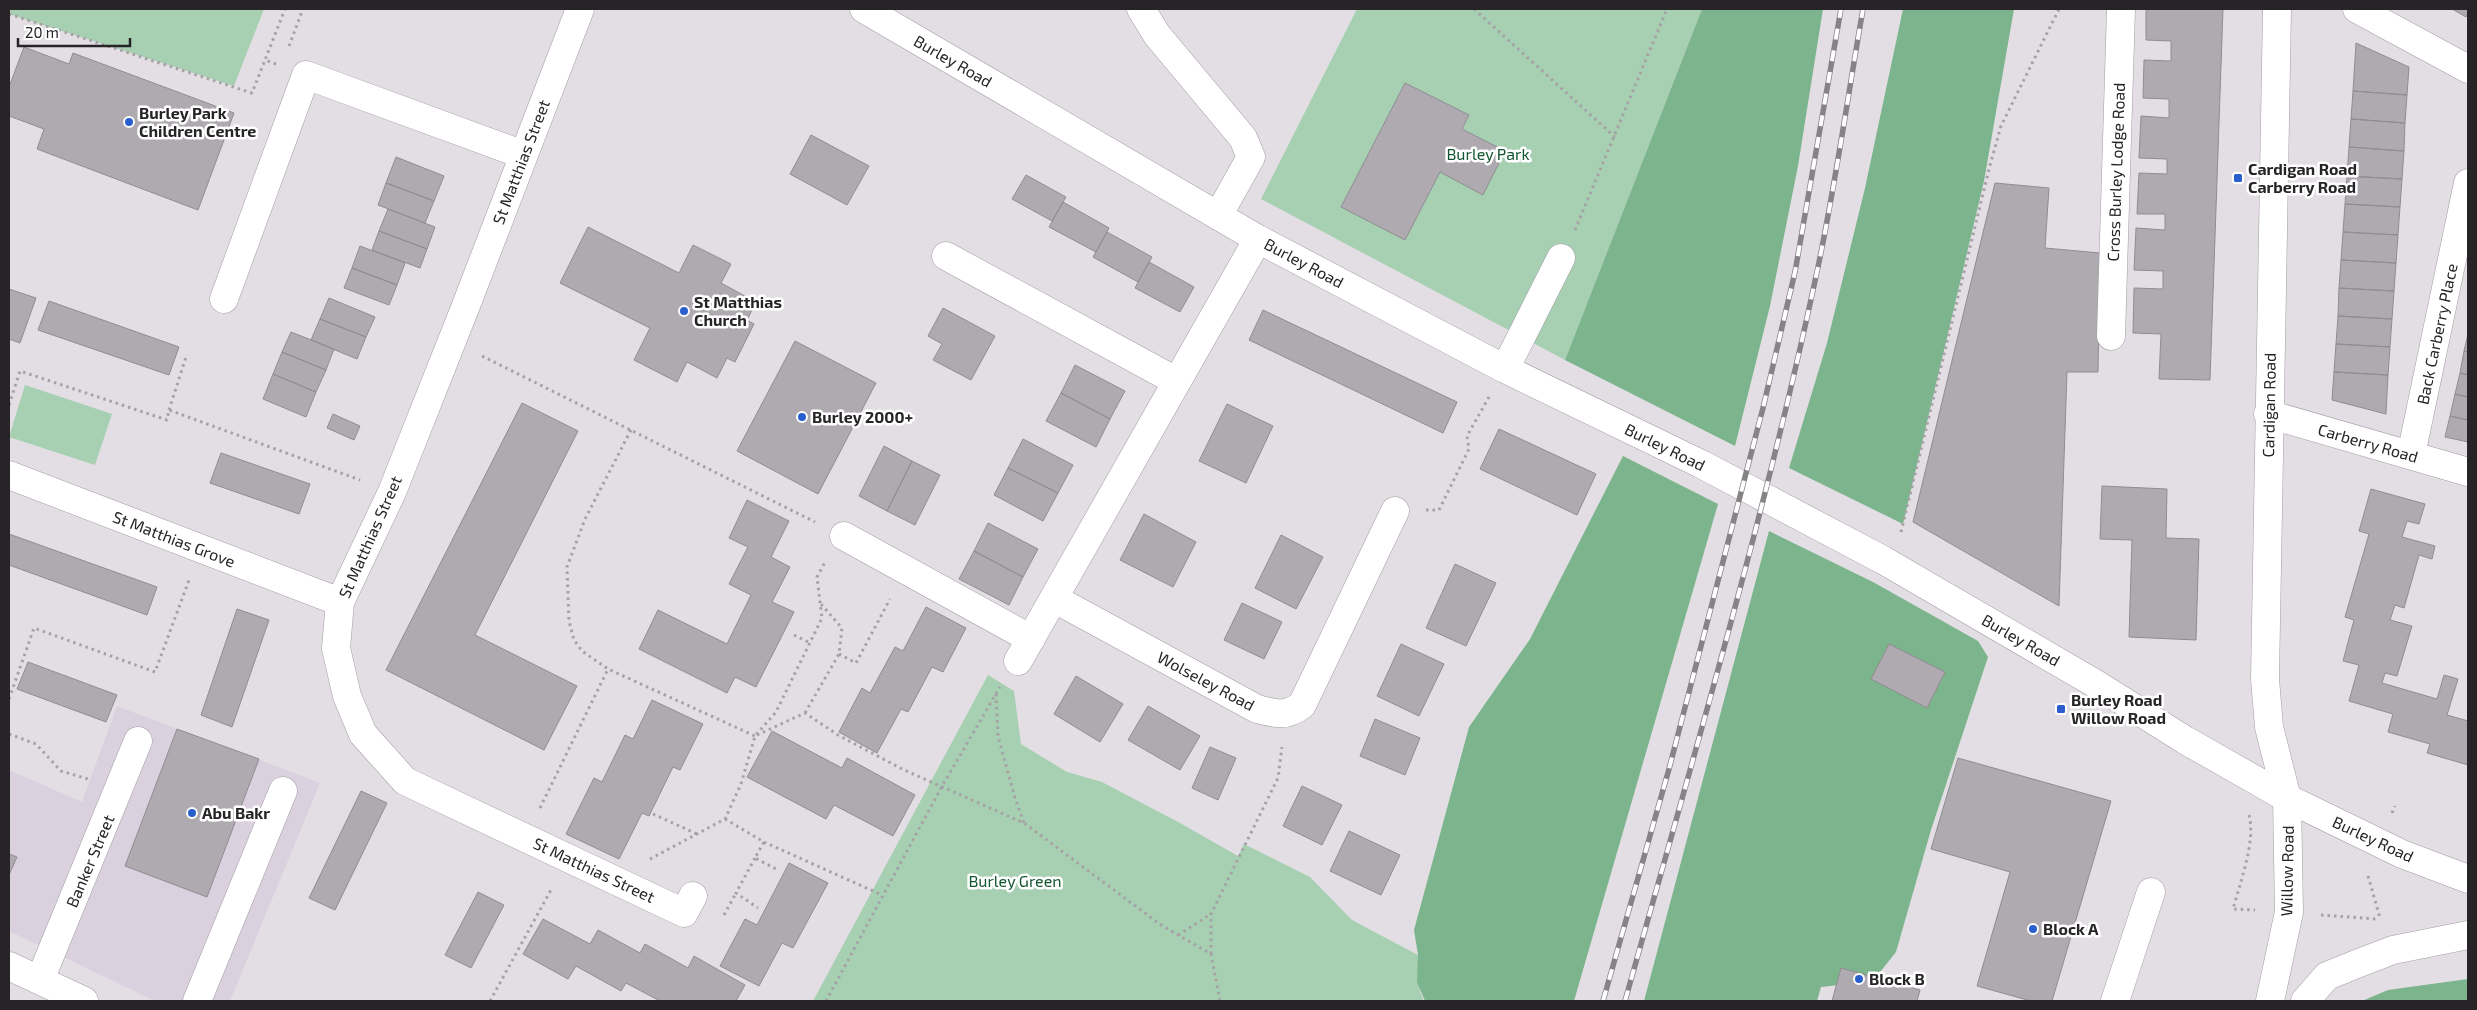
<svg xmlns="http://www.w3.org/2000/svg" width="2477" height="1010" viewBox="0 0 2477 1010" font-family="'Exo 2',sans-serif">
<style>
.built{fill:#dbd1de}
.green{fill:#a7d0b2}
.forest{fill:#7cb58d}
.building{fill:#afaab0;stroke:#908c92}
.lines{fill:none;stroke-linecap:round;stroke-linejoin:round}
.minor-casing{stroke:#a29da3;stroke-width:29}
.major-casing{stroke:#a29da3;stroke-width:29}
.path{stroke:#a5a1a5;stroke-width:3;stroke-dasharray:2.5 4;stroke-linecap:butt}
.minor{stroke:#fff;stroke-width:28}
.major{stroke:#fff;stroke-width:28}
.rail-casing{stroke:#868387;stroke-width:5.5}
.rail{stroke:#fff;stroke-width:4;stroke-dasharray:11;stroke-linecap:butt}
.poi-dot{fill:#295ecc;stroke:#fff;stroke-width:2}
.labels{text-anchor:middle;stroke-width:5;stroke-linejoin:round;paint-order:stroke}
.street-label{font-size:16px;fill:#262426;stroke:#fff}
.poi-label{font-size:16px;font-weight:bold;fill:#262426;stroke:#fff;text-anchor:start}
.park-label{font-size:16px;fill:#13552f;stroke:#fff}
</style>
<rect width="100%" height="100%" fill="#e3dee4"/>
<path class="built" d="M117 706 320 783 230 1001H155L9 931V770L82 802Z"/>
<path class="green" d="M9 9H264L234 86 9 14Z
M1357 9H1702L1565 360 1261 199Z
M25 385 112 414 95 465 9 437Z
M988 675 1014 691 1021 744 1067 772 1102 782 1180 823 1238 856 1244 844 1310 877 1352 920 1418 955 1420 991 1424 1001H813Z"/>
<path class="forest" d="M1702 9H1823L1798 166 1770 306 1735 446 1565 360Z
M1903 9H2014L1984 181 1903 524 1789 468 1827 343 1865 188Z
M1623 456 1718 504 1574 1001H1425L1417 982 1418 955 1414 930 1469 727 1530 639Z
M1769 531 1873 582 1978 641 1988 657 1931 830 1896 952 1873 981 1821 987 1817 1001H1644Z
M2468 979V1001H2362L2388 990Z"/>
<path class="building" d="M2146 9H2223L2210 380 2159 379 2161 334 2133 333 2134 288 2163 289V271L2134 270 2136 228 2165 230V214H2137L2139 173 2167 174V159L2139 158 2141 116 2169 118V99L2143 98 2144 60 2171 61V41L2146 40Z
M2452 9H2468V13L2466 17Z
M2356 43 2409 67 2407 95 2353 91Z
M24 47 69 64 73 53 234 113 198 210 37 149 44 129 9 116V87Z
M1405 83 1469 115 1462 129 1505 151 1483 195 1440 172 1405 240 1341 207Z
M2353 91 2407 95 2405 123 2351 119Z
M2351 119 2405 123 2404 151 2349 147Z
M811 135 869 166 847 205 790 174Z
M2349 147 2404 151 2402 179 2347 176Z
M396 157 444 176 434 201 386 183Z
M1026 175 1066 197 1052 221 1012 199Z
M2347 176 2402 179 2400 207 2345 204Z
M386 183 434 201 425 223 378 205Z
M1995 183 2049 188 2045 248 2100 253 2098 372H2067L2059 606 1913 522Z
M1063 202 1109 228 1096 252 1049 227Z
M2345 204 2400 207 2398 235 2343 232Z
M388 209 435 227 427 249 379 231Z
M588 227 679 273 693 245 731 264 721 283 756 302 747 320 754 324 735 362 727 358 717 378 687 362 677 382 634 360 650 328 560 283Z
M379 231 427 249 420 268 372 250Z
M1107 232 1152 257 1138 282 1093 257Z
M2343 232 2398 235 2396 263 2341 260Z
M360 246 405 263 397 285 352 268Z
M2341 260 2396 263 2394 291 2339 288Z
M1149 262 1194 287 1180 312 1135 288Z
M352 268 397 285 389 305 344 288Z
M2339 288 2394 291 2392 319 2338 316Z
M9 289 36 298 20 343 9 339Z
M329 298 375 317 366 337 320 319Z
M49 301 179 347 169 375 38 330Z
M943 308 995 336 971 380 933 360 942 344 928 336Z
M1263 310 1457 402 1443 433 1249 340Z
M2338 316 2392 319 2390 347 2336 344Z
M320 319 366 337 357 359 311 340Z
M291 332 334 349 326 370 282 352Z
M2468 334V352L2464 351Z
M795 341 876 383 818 494 737 451Z
M2336 344 2390 347 2388 375 2334 372Z
M2464 351 2468 352V375L2460 373Z
M282 352 326 370 316 392 273 374Z
M1075 365 1125 391 1110 419 1061 393Z
M2334 372 2388 375 2386 414 2332 400Z
M2460 373 2468 375V397L2455 394Z
M273 374 316 392 306 417 263 399Z
M1061 393 1110 419 1096 447 1046 421Z
M2455 394 2468 397V420L2450 416Z
M522 403 578 431 475 635 577 686 544 750 386 670Z
M1227 404 1273 426 1246 483 1199 461Z
M333 414 360 426 354 440 327 428Z
M2450 416 2468 420V442L2445 437Z
M1499 429 1596 474 1577 515 1480 469Z
M1023 439 1073 465 1058 493 1008 468Z
M884 446 912 461 887 511 859 496Z
M221 453 310 484 299 514 210 483Z
M912 461 940 475 915 525 887 511Z
M1008 468 1058 493 1043 521 994 495Z
M2102 486 2167 489 2166 538 2199 539 2196 640 2129 637 2132 540 2100 539Z
M2371 489 2425 504 2419 524 2407 521 2402 537 2435 546 2432 559 2419 555 2404 608 2395 605 2390 620 2412 626 2397 676 2385 673 2382 683 2437 699 2444 675 2458 679 2447 715 2468 721V765L2427 753 2430 744 2388 732 2393 714 2349 701 2359 665 2343 661 2354 620 2345 617 2369 534 2359 531Z
M747 500 789 521 771 557 790 567 772 602 794 612 756 687 735 677 727 693 639 649 658 610 727 644 751 595 729 584 748 547 729 538Z
M1144 514 1196 542 1173 587 1120 560Z
M988 523 1038 549 1023 577 974 551Z
M9 534 157 587 147 615 9 565Z
M1281 535 1323 557 1296 609 1255 588Z
M974 551 1023 577 1009 605 959 579Z
M1455 564 1496 583 1466 646 1426 628Z
M1242 603 1282 622 1264 659 1224 640Z
M926 607 966 628 943 672 932 667 908 712 901 709 877 753 839 732 862 688 870 693 895 647 903 651Z
M237 609 269 620 232 727 201 715Z
M1401 644 1444 664 1419 716 1377 696Z
M1889 644 1945 672 1927 708 1871 679Z
M28 662 117 695 106 722 17 689Z
M1076 676 1123 704 1100 742 1054 714Z
M652 700 703 724 680 770 673 767 649 816 642 813 619 859 566 834 594 778 602 782 625 735 633 739Z
M1148 706 1200 736 1180 770 1128 740Z
M1375 719 1420 738 1405 775 1360 756Z
M177 729 259 759 207 897 125 866Z
M772 731 842 768 847 758 915 795 893 836 834 805 826 819 747 777Z
M1210 747 1236 758 1218 800 1192 788Z
M1958 758 2111 801 2052 1001H2031L1977 986 2010 872 1931 849Z
M1302 786 1342 805 1322 845 1283 826Z
M361 791 387 803 335 910 309 898Z
M1349 831 1400 855 1381 895 1330 871Z
M9 854 17 857 9 875Z
M789 863 828 883 793 948 782 943 759 986 720 966 745 919 757 925Z
M478 892 504 905 471 968 445 955Z
M543 919 590 944 598 930 640 953 645 944 688 968 694 956 745 985 736 1001H660L626 983 621 991 576 966 568 979 523 954Z
M1841 968 1920 990 1917 1001H1832Z"/>
<g class="lines">
<defs>
<path id="minor" d="M580 9 465 308 392 492 340 602 336 648 347 696 363 734 405 781 684 913 693 896
M864 9 1258 239 1505 369 1701 464 1883 560 2096 684 2185 740 2287 798 2402 854 2468 879
M1141 9 1157 35 1243 138 1251 157 1218 216
M2357 9 2468 69
M946 256 1176 381
M224 299 306 75 524 155
M2111 336 2121 9
M1505 369 1561 258
M2268 414 2468 472
M2411 455 2468 183
M9 475 340 602
M844 536 1031 639
M1055 599 1257 709C1276 714 1286 717 1302 705L1395 511
M1018 661 1258 239
M40 980 138 741
M197 1001 283 791
M2115 1001 2151 892
M2270 1001 2289 912 2287 798 2269 727 2265 679 2277 9
M2305 1001 2327 976 2359 963 2393 950 2468 935"/>
<path id="major" d="M9 966 84 1001"/>
</defs>
<use href="#minor" class="minor-casing"/>
<use href="#major" class="major-casing"/>
<path class="path" d="M1474 9 1615 137
M9 14 252 93 265 60
M289 46 303 9
M276 64 265 60 285 9
M1575 230 1667 9
M482 356 815 522
M9 405 20 371 167 420 169 410 360 480
M169 410 186 357
M631 430 585 519 567 567 569 621 574 640 582 651 608 669 755 736
M1426 510H1439L1469 449 1467 436 1489 397
M1901 532 1989 169 2001 126 2059 9
M794 635 810 643
M839 654 856 663 890 599
M996 694 998 736 1015 798 1024 823
M9 699 34 628 155 672 189 580
M805 713 839 654 842 628 820 603
M9 734 36 744 61 771 88 779
M757 735 805 713 838 735 904 770 1024 823 1161 925 1211 954 1220 1001
M540 808 608 669
M2392 813 2395 806
M653 814 697 834
M2249 815C2256 841 2240 883 2233 909L2255 910
M725 819 764 842 755 858 776 869
M764 842 882 895
M755 858 736 893 758 908
M650 859 725 819 741 784 755 736 776 712 822 618 817 577 825 562
M2368 876 2380 918
M724 915 736 893
M2321 915 2377 919
M1178 935 1211 914
M1211 954V914L1278 778 1282 747
M490 1001 552 888
M826 1001 941 788 1000 687"/>
<use href="#minor" class="minor"/>
<use href="#major" class="major"/>
<defs>
<path id="rail" d="M1603 1001 1669 769 1763 408 1795 272 1841 9
M1625 1001C1693 758 1766 513 1818 267 1836 181 1848 95 1863 9"/>
</defs>
<use href="#rail" class="rail-casing"/>
<use href="#rail" class="rail"/>
</g>
<g class="poi-dot">
<circle cx="129" cy="122" r="5"/>
<rect x="2233" y="173" width="10" height="10" rx="2.5"/>
<circle cx="684" cy="311" r="5"/>
<circle cx="802" cy="417" r="5"/>
<rect x="2056" y="704" width="10" height="10" rx="2.5"/>
<circle cx="192" cy="813" r="5"/>
<circle cx="2033" cy="929" r="5"/>
<circle cx="1859" cy="979" r="5"/>
</g>
<g class="labels">
<g class="street-label">
<text transform="translate(953 61) rotate(30)" y="6">Burley Road</text>
<text transform="translate(521 162) rotate(-69)" y="6">St Matthias Street</text>
<text transform="translate(2116 172) rotate(-88)" y="6">Cross Burley Lodge Road</text>
<text transform="translate(1304 263) rotate(28)" y="6">Burley Road</text>
<text transform="translate(2437 334) rotate(-78)" y="6">Back Carberry Place</text>
<text transform="translate(2269 405) rotate(-89)" y="6">Cardigan Road</text>
<text transform="translate(2368 443) rotate(16)" y="6">Carberry Road</text>
<text transform="translate(1665 447) rotate(26)" y="6">Burley Road</text>
<text transform="translate(370 537) rotate(-66)" y="6">St Matthias Street</text>
<text transform="translate(174 539) rotate(21)" y="6">St Matthias Grove</text>
<text transform="translate(2021 640) rotate(30)" y="6">Burley Road</text>
<text transform="translate(1206 681) rotate(28)" y="6">Wolseley Road</text>
<text transform="translate(2373 839) rotate(25)" y="6">Burley Road</text>
<text transform="translate(90 861) rotate(-67)" y="6">Banker Street</text>
<text transform="translate(594 870) rotate(25)" y="6">St Matthias Street</text>
<text transform="translate(2287 871) rotate(-89)" y="6">Willow Road</text>
</g>
<g class="poi-label">
<text x="139" y="119">Burley Park<tspan x="139" dy="18">Children Centre</tspan></text>
<text x="2248" y="175">Cardigan Road<tspan x="2248" dy="18">Carberry Road</tspan></text>
<text x="694" y="308">St Matthias<tspan x="694" dy="18">Church</tspan></text>
<text x="812" y="423">Burley 2000+</text>
<text x="2071" y="706">Burley Road<tspan x="2071" dy="18">Willow Road</tspan></text>
<text x="202" y="819">Abu Bakr</text>
<text x="2043" y="935">Block A</text>
<text x="1869" y="985">Block B</text>
</g>
<g class="park-label">
<text x="1488" y="160">Burley Park</text>
<text x="1015" y="887">Burley Green</text>
</g>
</g>
<rect width="2477" height="1010" fill="none" stroke="#262426" stroke-width="20"/>
<path d="M18 38v8h112v-8" fill="none" stroke="#262426" stroke-width="2.5"/>
<text x="25" y="38" font-size="15" fill="#262426" stroke="#ffffff" stroke-width="4" paint-order="stroke">20 m</text>
</svg>
